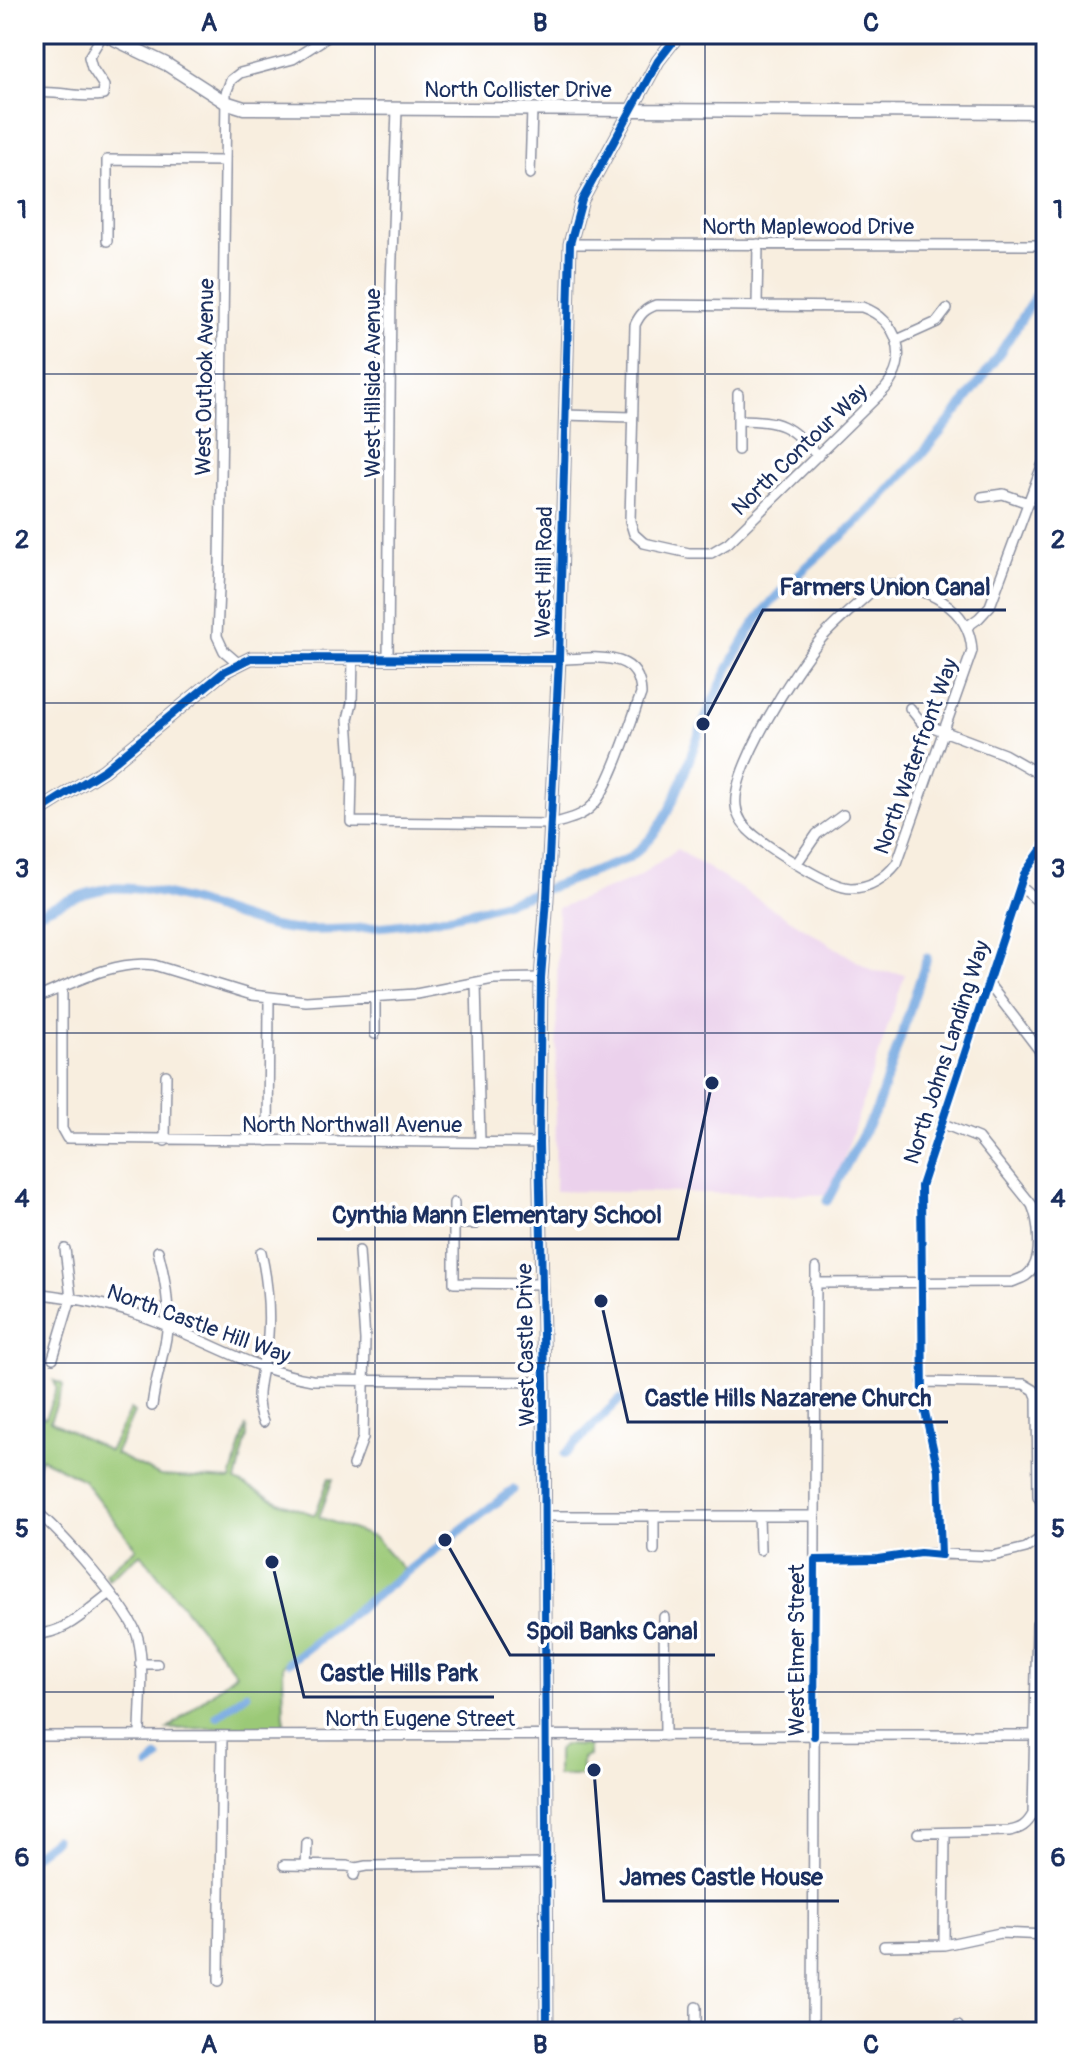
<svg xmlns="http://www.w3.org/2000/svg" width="1080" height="2066" viewBox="0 0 1080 2066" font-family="Pangolin,sans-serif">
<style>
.built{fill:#ebd1ec}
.green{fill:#9bc977;stroke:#5b7c6a;stroke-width:2}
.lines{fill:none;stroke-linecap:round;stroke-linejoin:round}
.canal{stroke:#73a7e0;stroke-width:9}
.minor-casing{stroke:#8a8e9e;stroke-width:12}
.tertiary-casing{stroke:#8a8e9e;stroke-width:15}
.minor{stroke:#fff;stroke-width:9}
.tertiary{stroke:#fff;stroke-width:12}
.cycleway-casing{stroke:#fff;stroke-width:13}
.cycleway{stroke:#0057b8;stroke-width:8}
.grid{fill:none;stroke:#1b2f5e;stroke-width:2;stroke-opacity:0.55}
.labels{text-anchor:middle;stroke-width:7;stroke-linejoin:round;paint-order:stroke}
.street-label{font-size:22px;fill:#1b2f5e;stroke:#fff}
.leader{fill:none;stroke:#1b2f5e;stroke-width:3}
.callout-dot{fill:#1b2f5e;stroke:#fff;stroke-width:3}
.callout-label{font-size:24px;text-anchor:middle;font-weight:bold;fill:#1b2f5e;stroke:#fff;stroke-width:7;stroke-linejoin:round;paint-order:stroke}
.neatline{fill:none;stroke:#1b2f5e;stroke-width:3}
.grid-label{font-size:26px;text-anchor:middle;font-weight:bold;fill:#1b2f5e}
</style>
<rect width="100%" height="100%" fill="#fff"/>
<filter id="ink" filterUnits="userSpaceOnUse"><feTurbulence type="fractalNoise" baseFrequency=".0125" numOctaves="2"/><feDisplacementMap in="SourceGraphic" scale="16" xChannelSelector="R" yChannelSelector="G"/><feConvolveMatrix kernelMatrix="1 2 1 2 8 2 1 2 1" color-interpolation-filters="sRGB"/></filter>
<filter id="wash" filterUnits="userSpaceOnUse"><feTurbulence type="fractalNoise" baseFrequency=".006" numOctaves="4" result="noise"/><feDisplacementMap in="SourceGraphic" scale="32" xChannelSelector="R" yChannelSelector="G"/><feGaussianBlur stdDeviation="1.8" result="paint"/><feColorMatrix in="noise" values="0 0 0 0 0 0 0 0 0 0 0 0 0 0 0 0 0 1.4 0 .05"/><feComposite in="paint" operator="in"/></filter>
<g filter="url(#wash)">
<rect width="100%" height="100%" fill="#f8eedf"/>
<path class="built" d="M677 849 873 971 905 974 832 1195 555 1191 558 908 637 878Z"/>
<path class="green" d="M54 1381 62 1384 63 1387 50 1421 109 1451 130 1410 134 1413 115 1454 160 1476 231 1480 246 1426 247 1436 236 1481 281 1503 315 1515 329 1478 333 1479 319 1517 376 1538 404 1570 283 1665 284 1727 168 1729 236 1673 141 1554 108 1579 105 1574 136 1548 83 1480 41 1458 34 1476V1414L45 1418 57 1388Z
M563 1745 589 1746V1756L582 1758V1776H557V1751Z"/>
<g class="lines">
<path class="canal" d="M34 915C55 905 90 889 114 888 147 887 184 898 215 909 244 919 271 929 303 930 347 930 393 927 436 919 501 908 565 882 627 859 672 830 683 771 703 724 716 692 731 662 749 632 779 584 824 554 864 516 934 447 990 376 1038 291L1046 283
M827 1201 877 1108 927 958
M565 1454 620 1399
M289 1662 513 1490
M217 1716 246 1694
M149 1766 158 1758
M34 1855 55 1839"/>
</g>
</g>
<g filter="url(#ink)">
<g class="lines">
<defs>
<path id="minor" d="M34 93C58 90 80 99 103 95L104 86 92 68 89 57 103 34
M530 174 532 109
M107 241V160L225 161
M570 244 1046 245
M656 305 862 307C899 320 910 359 885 389L728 543 711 553H689L644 543 634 534 630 521 635 325C640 314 645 309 656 305Z
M757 305 758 244
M897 340 937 322 947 309
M564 415 632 417
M738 420C783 421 787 424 818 456
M738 450V394
M982 497 1003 494 1028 503
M884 584C924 586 970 606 972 651L897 863C886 877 870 888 851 888 830 888 773 850 755 836 746 829 737 818 736 806 731 770 795 669 820 640 835 622 856 606 873 590Z
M968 626 979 618 990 606 1046 455
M353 658 352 703 348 719 352 777 351 822 552 824C566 820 582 817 592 806 610 789 631 721 641 694 640 648 593 659 559 659
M388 658 391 286 397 109
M238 663 224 651 217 636 220 564 226 93 231 80 240 73 293 59 332 34
M910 708 922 723 1004 754 1046 778
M797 863 817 834 843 815
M1020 886 1046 908
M476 983 480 1142
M988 983 1046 1059
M62 988V1129L67 1138 539 1143
M34 999C72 984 112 960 154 965L252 995 306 1001 416 994 493 979 541 978
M375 1034V997
M165 1141 166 1075
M268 1141 269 999
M454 1203V1283L542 1284
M453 1224H476
M261 1252C267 1279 270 1306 268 1335 266 1364 250 1394 263 1422
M815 1283 1012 1282C1021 1278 1028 1277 1033 1268 1042 1253 1039 1221 1032 1205L978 1138 941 1123
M34 1293C76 1298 116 1305 155 1321 208 1341 255 1371 312 1380L544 1382
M53 1358 71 1298 65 1249
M922 1382 1024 1384 1034 1390 1037 1397 1038 1496 1046 1510
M152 1406C155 1381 162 1361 166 1338 171 1311 165 1277 158 1251
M353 1465 363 1438 365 1340 359 1251
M34 1510C57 1526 132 1612 138 1638 145 1668 140 1705 140 1736
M545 1516H815
M654 1516V1550
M759 1516 760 1550
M941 1555 938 1470 923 1403 921 1186 1024 874 1046 843
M815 1560 878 1559 920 1553 993 1556 1026 1548 1046 1535
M664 1617 665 1736
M34 1634C64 1635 86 1611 109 1594
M140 1664H157
M34 1736 1046 1735
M918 1833 1009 1831C1021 1829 1027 1825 1033 1814L1037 1624
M284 1865 347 1866 356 1868
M306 1866 307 1843
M354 1875 356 1868 366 1866 547 1864
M944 1945 945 1833
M884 1946 944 1945 1000 1933 1046 1935
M219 1981 222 1736
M696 2007V2032
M813 2032 816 1268
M958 2032V2026
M1045 2032 1046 1993"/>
<path id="tertiary" d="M104 34 166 64 225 102 244 108 1046 112
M34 814 104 770 225 671 251 658 559 659
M547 2032 544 1382 539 1143 541 978 547 899 559 659 570 244 582 200 658 61 679 34"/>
</defs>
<use href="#minor" class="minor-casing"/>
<use href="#tertiary" class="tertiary-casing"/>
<use href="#minor" class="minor"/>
<use href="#tertiary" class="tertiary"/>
<defs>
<path id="cycleway" d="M34 814 104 770 225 671 251 658 559 659
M814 1736 815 1560 878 1559 920 1553 941 1555 938 1470 923 1403 921 1186 1024 874 1046 843
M547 2032 544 1382 539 1143 541 978 547 899 559 659 570 244 582 200 658 61 679 34"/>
</defs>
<use href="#cycleway" class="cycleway-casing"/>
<use href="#cycleway" class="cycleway"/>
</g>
</g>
<path class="grid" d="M375 34V2032M705 34V2032M34 374H1046M34 703H1046M34 1033H1046M34 1363H1046M34 1692H1046"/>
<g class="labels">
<g class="street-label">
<text x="518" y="97">North Collister Drive</text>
<text x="808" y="234">North Maplewood Drive</text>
<text transform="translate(204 377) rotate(-89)" y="8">West Outlook Avenue</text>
<text transform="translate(372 383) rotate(-90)" y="8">West Hillside Avenue</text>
<text transform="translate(799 449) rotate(-44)" y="8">North Contour Way</text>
<text transform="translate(543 572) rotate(-89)" y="8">West Hill Road</text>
<text transform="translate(915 756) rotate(-70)" y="8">North Waterfront Way</text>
<text transform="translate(946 1052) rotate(-72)" y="8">North Johns Landing Way</text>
<text x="352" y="1132">North Northwall Avenue</text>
<text transform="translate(199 1323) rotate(20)" y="8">North Castle Hill Way</text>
<text transform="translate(525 1345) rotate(-91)" y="8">West Castle Drive</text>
<text transform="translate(796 1650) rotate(-90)" y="8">West Elmer Street</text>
<text x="420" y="1726">North Eugene Street</text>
</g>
</g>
<path class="leader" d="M703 724L763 610H1006M712 1083L678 1239H317M601 1301L628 1422H948M445 1540L510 1655H715M272 1562L304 1697H494M594 1770L604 1901H839"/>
<g class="callout-dot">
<circle cx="703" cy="724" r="8"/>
<circle cx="712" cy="1083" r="8"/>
<circle cx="601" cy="1301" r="8"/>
<circle cx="445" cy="1540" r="8"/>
<circle cx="272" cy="1562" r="8"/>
<circle cx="594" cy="1770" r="8"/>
</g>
<g class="callout-label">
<text x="885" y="595">Farmers Union Canal</text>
<text x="497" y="1223">Cynthia Mann Elementary School</text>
<text x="788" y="1406">Castle Hills Nazarene Church</text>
<text x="612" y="1639">Spoil Banks Canal</text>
<text x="399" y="1681">Castle Hills Park</text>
<text x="721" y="1885">James Castle House</text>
</g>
<rect width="1080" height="2066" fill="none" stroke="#fff" stroke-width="88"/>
<rect x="44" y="44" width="992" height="1978" class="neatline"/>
<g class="grid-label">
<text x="209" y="31">A</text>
<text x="540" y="31">B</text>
<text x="871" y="31">C</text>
<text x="22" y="218">1</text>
<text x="1058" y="218">1</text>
<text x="22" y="548">2</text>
<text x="1058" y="548">2</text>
<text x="22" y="877">3</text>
<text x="1058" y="877">3</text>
<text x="22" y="1207">4</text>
<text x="1058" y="1207">4</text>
<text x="22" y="1537">5</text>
<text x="1058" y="1537">5</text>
<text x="22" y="1866">6</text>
<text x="1058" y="1866">6</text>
<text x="209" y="2053">A</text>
<text x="540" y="2053">B</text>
<text x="871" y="2053">C</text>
</g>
</svg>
